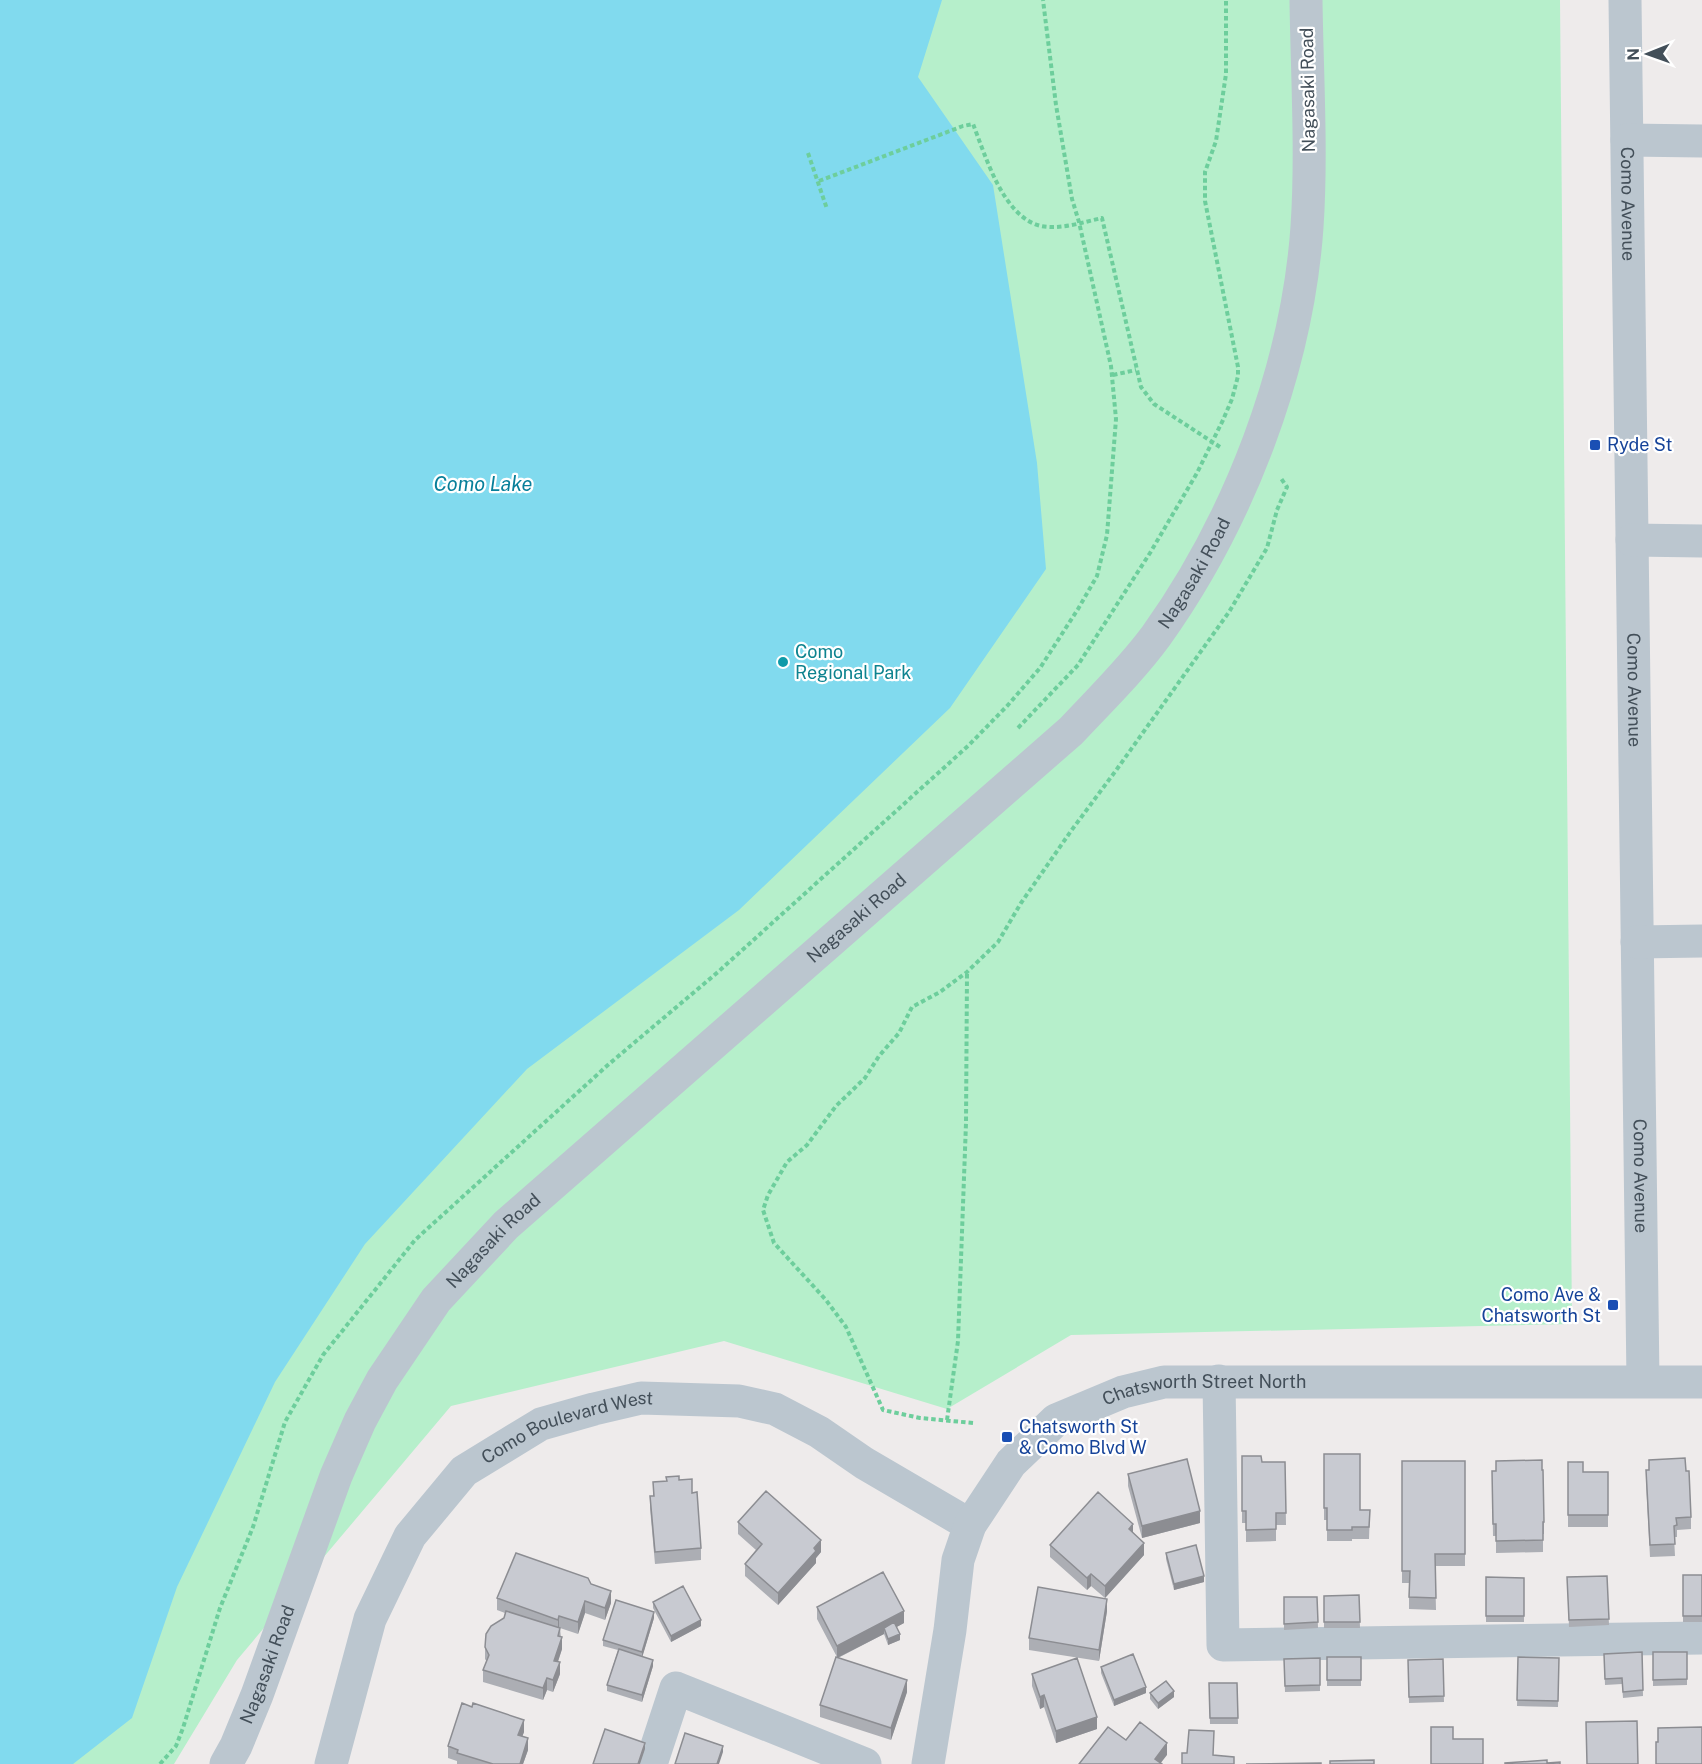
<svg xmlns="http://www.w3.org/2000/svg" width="1702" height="1764" viewBox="0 0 1702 1764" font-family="'Public Sans',sans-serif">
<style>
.green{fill:#b6efcb}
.water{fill:#81daee}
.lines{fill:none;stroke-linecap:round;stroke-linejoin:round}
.path{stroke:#6dce9c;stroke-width:4;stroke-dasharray:4.5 3;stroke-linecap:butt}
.minor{stroke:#bbc6cf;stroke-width:33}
.wall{fill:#acaeb4}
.shaded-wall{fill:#8c8d92}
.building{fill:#c8cad1;stroke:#8c8d92;stroke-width:1.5}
.transit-dot{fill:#1a4fb4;stroke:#fff;stroke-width:2}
.culture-dot{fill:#0f9aa8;stroke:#fff;stroke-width:2}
.labels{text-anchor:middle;stroke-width:4.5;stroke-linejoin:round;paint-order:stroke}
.street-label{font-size:18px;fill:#434f59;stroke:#fff}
.transit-label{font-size:18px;fill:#164399;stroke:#fff;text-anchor:start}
.culture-label{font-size:18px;fill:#0d838f;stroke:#fff;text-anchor:start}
.water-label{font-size:20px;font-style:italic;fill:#087f9a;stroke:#fff}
</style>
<rect width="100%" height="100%" fill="#eeebeb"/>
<path class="green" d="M0 0H1560L1572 1324 1071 1335 947 1409 724 1341 451 1406 237 1660 174 1764H0Z"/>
<path class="water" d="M0 0H942L918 77 993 185 1037 463 1046 569 950 708 739 910 527 1069 365 1244 275 1382 177 1587 132 1718 73 1764H0Z"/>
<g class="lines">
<path class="path" d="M808 153 827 209
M819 181 963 126 973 124C986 157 1003 217 1041 226 1061 230 1083 222 1102 218L1141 387 1154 404 1220 447
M1113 375 1136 370
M1018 728 1078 665 1150 553 1197 473 1223 420 1232 399 1238 376V367L1205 201V172L1216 141 1226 74V0
M947 1420 958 1341 966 1123 967 972
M973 1423 920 1418 883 1410 846 1327 826 1300 774 1243 763 1210 768 1195 787 1162 807 1145 836 1106 865 1078 879 1056 899 1033 912 1007 940 992 967 972 998 942 1021 903 1071 831 1117 769 1229 612 1267 548 1277 510 1287 487 1280 477
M160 1764 176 1746 183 1728 220 1608 253 1527 285 1422 323 1355 415 1240 609 1064 718 972 968 746 1008 705 1040 668 1078 609 1097 576 1107 535 1116 419 1111 366 1079 222 1072 199 1056 105 1043 0"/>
<g class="minor">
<path id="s1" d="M1625 0 1643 1381"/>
<path d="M1627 140 1702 141"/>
<path d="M1632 540 1702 541"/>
<path d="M1637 942 1702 941"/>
<path d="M1219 1381 1223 1645 1702 1638"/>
<path id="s2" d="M226 1764 236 1746 257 1695 336 1476 360 1421 382 1380 436 1300 506 1225 1071 731C1100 700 1131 670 1156 636 1239 520 1297 369 1307 227 1312 152 1307 75 1306 0"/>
<path id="s3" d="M331 1764 370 1619 410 1536 464 1471 541 1424 594 1409 641 1398 739 1401 775 1409 819 1432 864 1463 970 1525"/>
<path d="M651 1764 676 1688 865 1764"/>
<path id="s4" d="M928 1764 950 1630 958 1560 970 1525 1011 1463 1056 1420 1123 1392 1164 1382H1702"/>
</g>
</g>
<path class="wall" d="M1324 1454 1360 1510H1370L1369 1539H1352V1541H1327V1520H1324Z
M1242 1456 1262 1462H1285L1286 1525H1276V1541L1246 1542V1523H1242Z
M1649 1460 1686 1471 1691 1517V1529L1677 1530V1537H1674L1675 1556 1650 1557 1646 1482V1470H1649Z
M1402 1461H1465V1566H1435L1436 1610 1409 1609V1583H1402Z
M1568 1462 1583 1472H1608V1527H1568Z
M1492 1471 1544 1522V1534H1543V1552L1496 1553V1536H1493Z
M1128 1474 1200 1523 1142 1538 1128 1486Z
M666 1477 679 1480 692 1493 701 1548V1560L655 1564 650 1508V1496H653V1482L666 1481Z
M738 1522 821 1552 816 1558V1563L778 1605 745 1576V1564L756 1550 738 1534Z
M1133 1533 1144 1555 1105 1598 1107 1611 1099 1661 1029 1650V1638L1105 1598 1091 1586 1087 1590 1050 1557V1545Z
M1166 1553 1204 1582 1174 1590 1166 1559Z
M1683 1575H1702V1622H1683Z
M1607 1576 1609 1625 1569 1627 1567 1577Z
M1486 1577 1524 1578V1622H1486Z
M591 1584 611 1603 605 1620 585 1613 578 1634 560 1628 562 1649 558 1662 560 1674 553 1692 547 1690 543 1700 483 1682V1670L487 1662 485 1659V1647L504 1618 505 1613 497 1610V1598Z
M1359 1595 1360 1628H1324V1596Z
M1284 1597H1317L1318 1628 1284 1630Z
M653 1602 701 1626 671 1642 653 1608Z
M817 1607 904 1623 896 1627 900 1640 888 1645 884 1634 838 1658 907 1692 891 1740 820 1717V1705L837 1657 817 1619Z
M654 1618 642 1657 653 1666 642 1702 607 1691V1685L618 1650 603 1646V1640Z
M1642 1652 1643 1696 1623 1698 1622 1684 1605 1685 1604 1654Z
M1653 1652H1687V1685L1653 1686Z
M1327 1657H1361V1686H1327Z
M1518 1657 1559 1658 1558 1707 1517 1706Z
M1320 1658V1691L1285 1692 1284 1659Z
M1443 1659 1444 1702 1409 1703 1408 1660Z
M1101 1667 1146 1693 1114 1706 1101 1673Z
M1032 1674 1097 1729 1056 1743 1044 1707 1040 1709 1032 1686Z
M1209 1683H1237L1238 1724H1210Z
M1150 1693 1174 1697 1158 1709 1150 1699Z
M524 1732 522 1737 528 1750 523 1764H457V1761L448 1758V1746Z"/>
<path class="shaded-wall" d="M1200 1511V1523L1142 1538V1526Z
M1133 1524V1536L1129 1529Z
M821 1540V1552L816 1558V1563L778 1605V1593Z
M1144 1543V1555L1105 1598V1586Z
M1091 1574V1586L1087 1590V1578Z
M1204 1576V1582L1174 1590V1584Z
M611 1591V1603L605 1620V1608Z
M1107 1599V1611L1099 1661V1650Z
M585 1601V1613L578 1634V1622Z
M904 1611V1623L886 1633 884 1628V1634L837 1658V1646Z
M654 1612V1618L642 1658V1652Z
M559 1616V1628L558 1632V1620Z
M701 1620V1626L671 1642V1636Z
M900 1634V1640L888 1645V1639Z
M562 1637V1649L554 1673V1661Z
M653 1660V1666L642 1702V1695Z
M560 1662V1674L553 1692V1680Z
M547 1678V1690L543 1700V1688Z
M907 1680V1692L891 1740V1728Z
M1146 1687V1693L1114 1706V1700Z
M1174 1691V1697L1158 1709V1703Z
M1044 1695V1707L1040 1709V1697Z
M1097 1717V1729L1056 1743V1731Z
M524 1720V1732L518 1747V1735Z
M528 1738V1750L523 1764H520Z
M645 1743V1749L640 1764H638Z
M1167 1743V1755L1160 1764 1155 1759Z
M723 1746V1752L719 1764H717Z"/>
<path class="building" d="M1324 1454H1360V1510H1370L1369 1527H1352V1530H1327V1508H1324Z
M1242 1456H1261L1262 1462H1285L1286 1513H1276V1529L1246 1530V1511H1242Z
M1685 1458 1686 1471H1689L1691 1517 1676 1518 1677 1525 1674 1526 1675 1544 1650 1545 1646 1470H1649V1460Z
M1187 1459 1200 1511 1142 1526 1128 1474Z
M1542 1460V1470H1543L1544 1522H1543V1540L1496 1541V1524H1493L1492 1471H1496V1461Z
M1402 1461H1465V1554H1435L1436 1598 1409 1597 1410 1571H1402Z
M1568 1462H1583V1472H1608V1515H1568Z
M679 1476V1480L692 1479V1493L697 1492 701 1548 655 1552 650 1496H654L653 1482 667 1481 666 1477Z
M766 1491 821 1540 814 1548 816 1551 778 1593 745 1564 762 1544 738 1522Z
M1098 1492 1133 1524 1129 1529 1144 1543 1105 1586 1091 1574 1087 1578 1050 1545Z
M1196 1545 1204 1576 1174 1584 1166 1553Z
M516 1553 588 1578 591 1584 611 1591 605 1608 585 1601 578 1622 559 1616 558 1620 497 1598Z
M883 1572 904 1611 837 1646 817 1607Z
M1683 1575H1702V1616H1683Z
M1607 1576 1609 1619 1569 1620 1567 1577Z
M1486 1577 1524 1578V1616H1486Z
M683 1586 701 1620 671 1636 653 1602Z
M1038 1587 1107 1599 1099 1650 1029 1638Z
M1359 1595 1360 1622H1324V1596Z
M1284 1597H1317L1318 1622 1284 1624Z
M616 1600 654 1612 642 1652 603 1640Z
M506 1611 560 1628 558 1636 562 1637 554 1661 560 1662 553 1680 547 1678 543 1688 483 1670 489 1655 485 1647 486 1634 491 1626 504 1618Z
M894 1622 900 1634 888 1639 884 1628Z
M619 1649 653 1660 642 1695 607 1685Z
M1642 1652 1643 1690 1623 1692 1622 1678 1605 1679 1604 1654Z
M1653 1652H1687V1679L1653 1680Z
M1133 1654 1146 1687 1114 1700 1101 1667Z
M836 1657 907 1680 891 1728 820 1705Z
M1327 1657H1361V1680H1327Z
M1518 1657 1559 1658 1558 1701 1517 1700Z
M1077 1658 1097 1717 1056 1731 1044 1695 1040 1697 1032 1674Z
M1320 1658V1685L1285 1686 1284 1659Z
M1443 1659 1444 1696 1409 1697 1408 1660Z
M1166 1681 1174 1691 1158 1703 1150 1693Z
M1209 1683H1237L1238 1718H1210Z
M462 1703 472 1707 473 1703 524 1720 518 1735 528 1738 520 1764H493L457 1753 458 1750 448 1746Z
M1637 1721 1638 1764H1587L1586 1722Z
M1140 1722 1167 1743 1155 1759 1162 1764H1079L1108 1727 1126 1740Z
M1431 1727H1453V1739H1483V1764H1431Z
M1702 1727V1764H1656V1742H1658V1728Z
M605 1729 645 1743 638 1764H593Z
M1189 1730 1214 1731 1213 1755 1234 1757V1764H1182V1753H1187Z
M685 1733 723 1746 717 1764H675Z
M1374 1760V1764H1330V1761Z
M1547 1760V1763L1560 1762V1764H1505V1763Z
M1321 1763V1764H1246Z"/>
<g class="transit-dot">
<rect x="1589" y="439" width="12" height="12" rx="3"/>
<rect x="1607" y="1299" width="12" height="12" rx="3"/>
<rect x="1001" y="1431" width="12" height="12" rx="3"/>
</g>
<circle class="culture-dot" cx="783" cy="662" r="6"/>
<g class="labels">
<g class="street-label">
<text transform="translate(1308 90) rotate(-91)" y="6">Nagasaki Road</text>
<text dy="6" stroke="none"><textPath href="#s1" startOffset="204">Como Avenue</textPath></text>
<text dy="6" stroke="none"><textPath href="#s2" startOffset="1566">Nagasaki Road</textPath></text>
<text dy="6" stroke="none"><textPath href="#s1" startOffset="690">Como Avenue</textPath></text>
<text dy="6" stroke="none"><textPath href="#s2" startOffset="1080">Nagasaki Road</textPath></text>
<text dy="6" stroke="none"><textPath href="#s1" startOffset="1176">Como Avenue</textPath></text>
<text dy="6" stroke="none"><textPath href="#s2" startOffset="594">Nagasaki Road</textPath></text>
<text dy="6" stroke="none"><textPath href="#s4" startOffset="534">Chatsworth Street North</textPath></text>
<text dy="6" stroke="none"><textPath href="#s3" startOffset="441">Como Boulevard West</textPath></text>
<text dy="6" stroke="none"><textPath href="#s2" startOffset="108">Nagasaki Road</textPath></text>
</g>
<g class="transit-label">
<text x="1607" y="451">Ryde St</text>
<text x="1601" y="1301" text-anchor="end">Como Ave &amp;<tspan x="1601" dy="21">Chatsworth St</tspan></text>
<text x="1019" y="1433">Chatsworth St<tspan x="1019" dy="21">&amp; Como Blvd W</tspan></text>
</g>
<g class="culture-label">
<text x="795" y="658">Como<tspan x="795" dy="21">Regional Park</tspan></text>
</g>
<g class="water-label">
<text x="483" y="491">Como Lake</text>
</g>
</g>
<g transform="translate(1648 54) rotate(269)" stroke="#ffffff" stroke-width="4.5" paint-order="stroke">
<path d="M0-4.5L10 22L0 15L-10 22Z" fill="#434f59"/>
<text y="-9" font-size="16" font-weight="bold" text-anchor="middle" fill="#434f59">N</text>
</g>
</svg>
